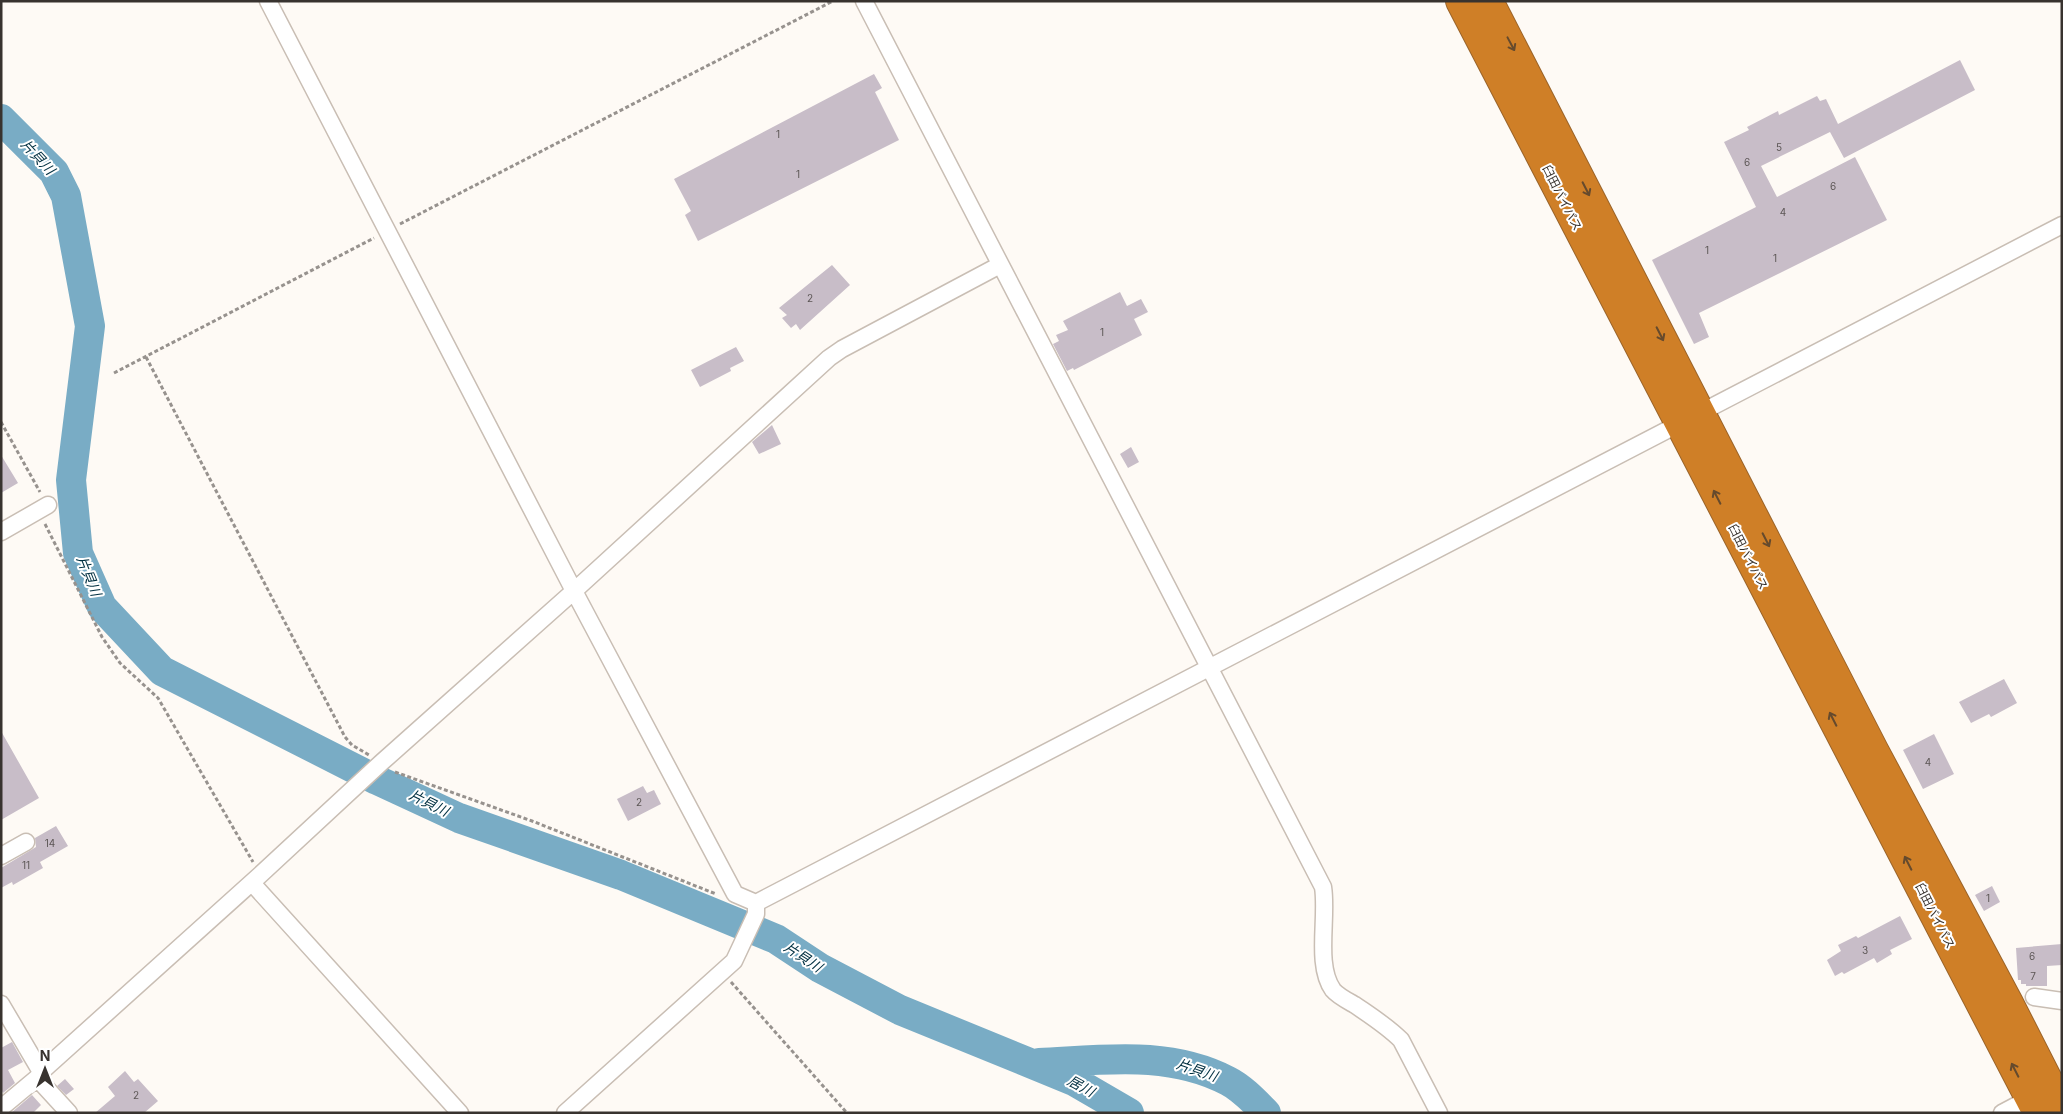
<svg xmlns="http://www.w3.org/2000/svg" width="2063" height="1114" viewBox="0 0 2063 1114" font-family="Inter,'Noto Sans JP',sans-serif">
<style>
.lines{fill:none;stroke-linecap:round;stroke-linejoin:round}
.river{stroke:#79acc5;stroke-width:30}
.building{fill:#c8bdc8}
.street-casing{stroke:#c9beb4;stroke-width:19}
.highway-casing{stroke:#9a642a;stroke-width:30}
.path{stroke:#97928e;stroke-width:3;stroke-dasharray:4 2.5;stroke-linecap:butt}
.street{stroke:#fff;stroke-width:16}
.highway{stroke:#cf7f27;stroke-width:28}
.oneway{stroke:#654a2d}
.labels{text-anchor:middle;stroke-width:4;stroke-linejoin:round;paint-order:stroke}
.number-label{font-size:10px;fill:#5c5655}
.street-label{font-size:12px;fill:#38332f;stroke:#fff}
.water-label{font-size:14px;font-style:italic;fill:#002f40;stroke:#fff}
</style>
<rect width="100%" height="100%" fill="#fefaf5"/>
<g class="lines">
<path class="river" d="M1 119 54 172 66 196 90 326 71 480 78 553 102 607 162 671 377 780 459 818 621 875 776 939 820 968 900 1010 1074 1081 1129 1113
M1039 1063C1103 1060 1169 1050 1228 1081 1242 1088 1255 1102 1266 1113"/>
</g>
<path class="building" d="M1960 60 1975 90 1844 158 1830 132 1761 166 1777 197 1855 157 1887 220 1699 313 1709 337 1694 344 1652 260 1756 207 1724 142 1749 130 1747 127 1778 111 1779 115 1817 96 1820 101 1826 99 1838 124Z
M874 74 882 88 875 92 899 140 698 241 685 215 691 211 674 179Z
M832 265 850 285 800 330 796 324 791 328 782 318 787 315 779 308Z
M1120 292 1127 306 1141 299 1148 312 1134 319 1142 335 1074 370 1073 368 1067 371 1053 344 1059 341 1056 335 1068 330 1063 321Z
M736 347 744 361 730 368 731 371 700 387 691 370Z
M772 425 781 444 759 454 752 442Z
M1131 447 1139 462 1128 468 1120 454Z
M1 455 18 483 1 493Z
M2004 679 2017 703 1991 717 1989 714 1971 723 1959 702Z
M1 731 39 798 1 820Z
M1934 734 1954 774 1923 789 1903 750Z
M643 786 647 793 654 790 661 804 628 821 617 799Z
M56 826 68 846 40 862 43 868 13 885 12 882 1 888V868L36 847 35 838Z
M1992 886 2000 902 1984 911 1975 895Z
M1900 916 1912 939 1890 950 1892 954 1877 963 1874 958 1844 974 1842 972 1835 976 1827 960 1841 951 1838 945 1856 936 1858 938Z
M2062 944V965L2047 966V986H2026V984H2021V980H2018L2016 948Z
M12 1042 23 1062 8 1070 15 1083 3 1093 1 1089V1048Z
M125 1071 134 1082 138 1079 158 1101 144 1113H95L115 1096 108 1087Z
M65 1079 74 1089 66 1095 57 1086Z
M32 1095 41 1105 33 1113H11Z"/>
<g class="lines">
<defs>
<path id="street" d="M268 1 574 591 735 894 756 903 2062 225
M864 1 1323 887C1328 917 1315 965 1333 990 1338 996 1348 1001 1355 1005 1371 1016 1387 1026 1401 1040L1439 1113
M1 532 48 505
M1 856 26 842
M252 883 460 1113
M2034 997 2062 1001
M1 1004 41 1072
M37 1078 69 1113
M1 1108 37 1078 41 1072 260 875 382 762 574 591 829 358 842 349 1000 265
M565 1113 734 961 756 914V903
M2002 1113 2036 1095"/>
<path id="highway" d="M1460 1 2037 1113
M1489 1 1874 750 2009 1003 2062 1107"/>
</defs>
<use href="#street" class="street-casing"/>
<use href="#highway" class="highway-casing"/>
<path class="path" d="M400 224 833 1
M146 357 345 737 352 745 369 755
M114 373 374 238
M1 422 40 492
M45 524 102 637 120 663 158 698 253 862
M395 772 532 821 716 894
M731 982 847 1113"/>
<use href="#street" class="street"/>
<use href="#highway" class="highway"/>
</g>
<defs><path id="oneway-shaft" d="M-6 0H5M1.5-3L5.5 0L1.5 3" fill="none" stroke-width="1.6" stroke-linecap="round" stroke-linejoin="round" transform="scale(1.25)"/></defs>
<g class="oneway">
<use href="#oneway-shaft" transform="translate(1511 44) rotate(62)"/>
<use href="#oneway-shaft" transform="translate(1586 189) rotate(63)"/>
<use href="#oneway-shaft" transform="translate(1660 334) rotate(63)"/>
<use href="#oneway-shaft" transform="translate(1717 497) rotate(-117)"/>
<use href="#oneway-shaft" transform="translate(1766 540) rotate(63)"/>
<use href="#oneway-shaft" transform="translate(1833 719) rotate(-117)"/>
<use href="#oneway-shaft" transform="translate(1908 863) rotate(-117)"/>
<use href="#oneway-shaft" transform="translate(2015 1070) rotate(-117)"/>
</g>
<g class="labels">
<g class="number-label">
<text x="778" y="138">1</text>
<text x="1779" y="151">5</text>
<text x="1747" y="166">6</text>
<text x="798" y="178">1</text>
<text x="1833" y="190">6</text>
<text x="1783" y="216">4</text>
<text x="1707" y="254">1</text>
<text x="1775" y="262">1</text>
<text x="810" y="302">2</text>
<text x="1102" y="336">1</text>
<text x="1928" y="766">4</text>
<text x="639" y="806">2</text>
<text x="50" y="847">14</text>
<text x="26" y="869">11</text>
<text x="1988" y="902">1</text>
<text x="1865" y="954">3</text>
<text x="2032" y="960">6</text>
<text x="2033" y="980">7</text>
<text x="136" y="1099">2</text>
</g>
<g class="street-label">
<text transform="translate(1562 198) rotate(63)" y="4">臼田バイパス</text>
<text transform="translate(1748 557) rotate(63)" y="4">臼田バイパス</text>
<text transform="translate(1935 916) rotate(63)" y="4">臼田バイパス</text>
</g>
<g class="water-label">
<text transform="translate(38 157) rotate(47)" y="5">片貝川</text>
<text transform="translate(89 576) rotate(68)" y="5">片貝川</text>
<text transform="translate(429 803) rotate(26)" y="5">片貝川</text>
<text transform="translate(803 957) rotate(33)" y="5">片貝川</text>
<text transform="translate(1197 1070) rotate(19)" y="5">片貝川</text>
<text transform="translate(1081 1086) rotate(28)" y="5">居川</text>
</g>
</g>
<rect width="2063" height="1114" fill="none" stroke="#38332f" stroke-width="5"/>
<g transform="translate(45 1069)" stroke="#ffffff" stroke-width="4" paint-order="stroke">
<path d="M0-4L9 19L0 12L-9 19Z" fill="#38332f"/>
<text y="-8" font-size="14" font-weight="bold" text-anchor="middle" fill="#38332f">N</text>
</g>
</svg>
